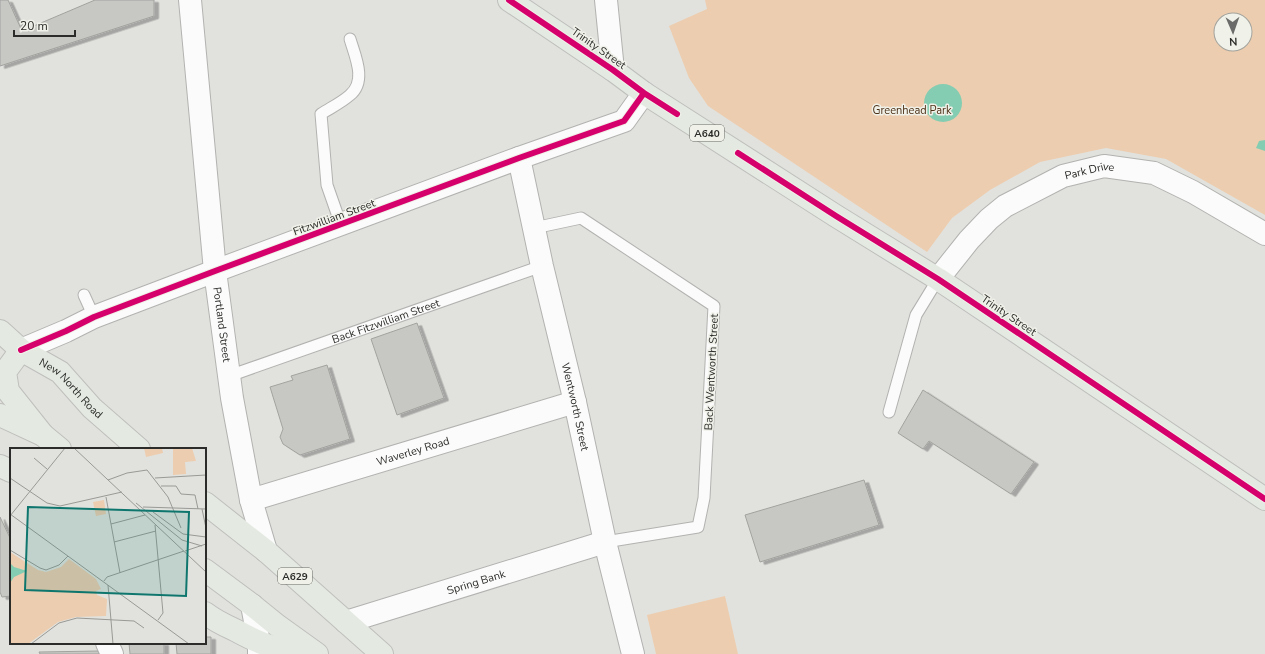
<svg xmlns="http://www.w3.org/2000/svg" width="1265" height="654" viewBox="0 0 1265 654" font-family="'Nunito Sans',sans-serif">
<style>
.green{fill:#edcdaf;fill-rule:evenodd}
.water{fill:#84cdb2}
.building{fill:#c7c7c4;stroke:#a2a29f;filter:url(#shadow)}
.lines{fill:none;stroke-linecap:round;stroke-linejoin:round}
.lane-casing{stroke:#b2b3b0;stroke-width:13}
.street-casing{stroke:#b2b3b0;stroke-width:24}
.secondary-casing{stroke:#b2b3b0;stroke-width:24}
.highway-casing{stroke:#bfbfbd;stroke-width:24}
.lane{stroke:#fafbfa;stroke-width:11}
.street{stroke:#fafbfa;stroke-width:22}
.secondary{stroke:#fafbfa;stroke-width:22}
.highway{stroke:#e4eae2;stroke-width:22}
.cycleway-casing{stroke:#f0f1e9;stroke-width:8}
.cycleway{stroke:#d6006c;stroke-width:6}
.labels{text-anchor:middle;stroke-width:3;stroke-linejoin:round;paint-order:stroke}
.shield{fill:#f0f1e9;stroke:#676863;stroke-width:1}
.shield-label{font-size:10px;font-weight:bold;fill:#2c2d2a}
.street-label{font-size:11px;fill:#2c2d2a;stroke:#f0f1e9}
.park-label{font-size:11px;fill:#4c3016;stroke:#f0f1e9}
.inset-road{fill:none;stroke:#999a96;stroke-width:1}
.view{fill:#0f766e;fill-opacity:0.15;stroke:#0f766e;stroke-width:2}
.inset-edge{fill:none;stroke:#2c2d2a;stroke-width:2}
</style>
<defs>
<filter id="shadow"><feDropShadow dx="4.5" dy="2.5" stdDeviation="0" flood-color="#0004"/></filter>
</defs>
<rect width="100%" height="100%" fill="#e1e2de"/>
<path class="green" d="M705 0H1265V215L1166 159 1106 148 1040 162 990 190 952 218 927 252 708 106 689 78 669 26 707 9ZM1221 20H1245V44H1221Z
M725 596 738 654H656L647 615Z"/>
<path class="water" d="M924 103a19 19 0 1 1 38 0a19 19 0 1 1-38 0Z
M1265 140V151L1256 148 1259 141Z"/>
<path class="building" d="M0 0H8L22 31 95 0H154V16L0 66Z
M417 323 444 398 397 415 371 339Z
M327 365 350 439 300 455 283 444 280 437 283 429 270 387 293 380 291 376Z
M923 390 1034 462 1011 494 929 441 923 449 898 433Z
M864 480 879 525 760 562 745 515Z
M0 517 11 540V596L2 597 0 592Z
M205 637H211V654H177L176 643H205Z
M129 643H164V654H130Z
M98 651 99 654H40L39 652Z"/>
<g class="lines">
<defs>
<g id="lane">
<path d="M341 225 327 185 321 114C330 108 341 103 350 95 367 81 355 56 350 39"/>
<path d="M534 228 581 218 714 306 704 498 698 527 605 542"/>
<path d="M84 295 94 317"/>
<path id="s1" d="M229 376 542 266"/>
<path d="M889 412 916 315 938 279"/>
</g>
<g id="street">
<path id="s2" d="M190 0 215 271 232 398 251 500 266 551"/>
<path d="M606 0 613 70"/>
<path id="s3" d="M519 158 542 266 575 402 605 542 633 654"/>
<path id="s4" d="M938 279 969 240 989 219 1005 206 1063 176 1104 166 1154 173 1193 192 1265 234"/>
<path id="s5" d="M251 500 575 402"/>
<path d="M252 605 259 643V654"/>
<path id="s6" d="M346 622 605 542"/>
<path d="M107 643 112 654"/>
</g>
<path id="secondary" d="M21 350 66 331 94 317 215 271 519 158 624 121 644 93"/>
<g id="highway">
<path d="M509 0 613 70 644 93 836 216 938 279 1265 499"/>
<path id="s7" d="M0 331 21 350 60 372 92 408 139 449"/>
<path d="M21 350 5 372 8 391 43 435"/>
<path d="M0 415 43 435 60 449"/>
<path d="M0 466 11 471"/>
<path d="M205 503 266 551 382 654"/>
<path d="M205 570 252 605 278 626 317 654"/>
<path d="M205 613C214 620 224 625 235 630 257 642 272 648 296 654"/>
</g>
</defs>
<use href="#lane" class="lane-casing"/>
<use href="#street" class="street-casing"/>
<use href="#secondary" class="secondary-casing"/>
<use href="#highway" class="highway-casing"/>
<use href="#lane" class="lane"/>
<use href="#street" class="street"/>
<use href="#secondary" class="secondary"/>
<use href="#highway" class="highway"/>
<defs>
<path id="cycleway" d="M509 0 613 70 644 93 677 114
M738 153 836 216 938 279 1265 499
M21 350 66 331 94 317 215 271 519 158 624 121 644 93"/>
</defs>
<use href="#cycleway" class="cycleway-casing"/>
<use href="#cycleway" class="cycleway"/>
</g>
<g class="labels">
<g class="shield">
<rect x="690" y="125" width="34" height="16" rx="3"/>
<rect x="278" y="568" width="34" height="16" rx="3"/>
</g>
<g class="shield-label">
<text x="707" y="137">A640</text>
<text x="295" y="580">A629</text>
</g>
<g class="street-label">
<text transform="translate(599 48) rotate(35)" y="4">Trinity Street</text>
<text dy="4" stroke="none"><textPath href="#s4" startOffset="192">Park Drive</textPath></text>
<text transform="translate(334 217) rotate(-20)" y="4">Fitzwilliam Street</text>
<text transform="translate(1009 315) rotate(34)" y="4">Trinity Street</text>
<text dy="4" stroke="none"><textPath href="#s1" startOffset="166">Back Fitzwilliam Street</textPath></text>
<text dy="4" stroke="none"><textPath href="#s2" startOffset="326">Portland Street</textPath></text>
<text transform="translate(711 372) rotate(-87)" y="4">Back Wentworth Street</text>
<text dy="4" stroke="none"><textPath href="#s7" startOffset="92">New North Road</textPath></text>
<text dy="4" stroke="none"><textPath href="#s3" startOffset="255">Wentworth Street</textPath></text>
<text dy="4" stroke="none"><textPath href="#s5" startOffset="169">Waverley Road</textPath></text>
<text dy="4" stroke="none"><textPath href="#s6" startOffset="136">Spring Bank</textPath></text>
</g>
<g class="park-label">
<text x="912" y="114">Greenhead Park</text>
</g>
</g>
<g transform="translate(10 448)">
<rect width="196" height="196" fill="#e1e2de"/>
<path d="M134 0H152L153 5 136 9ZM163 0H182L186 13 175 14 176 26 163 27ZM94 52 96 66 86 68 83 54ZM0 104 28 122 36 124 51 119 59 111 86 131 91 141 86 143 87 147 97 151 96 168 66 169 48 174 18 196H0Z" fill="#edcdaf"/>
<path d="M0 115 4 119 17 123 4 129 0 135Z" fill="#84cdb2"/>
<path class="inset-road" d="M64 0 196 124M24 10 37 21M0 30 37 55 50 58 112 44M145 30 196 27M98 32 117 25 137 22 158 49 171 80M151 38H166L171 46 185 47 188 61M96 49 110 125M126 55 172 92 192 98M133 59 196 61M192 61 196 80M143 64 173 86 196 89M0 66 179 196M0 68 55 0M101 76 135 67M145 77 153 165 148 172M104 94 146 83M0 102 30 120 36 122 49 117 58 108M175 103 196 96M94 133 97 129 174 103M98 137 103 196M21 196 49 175 67 170 124 173 134 180"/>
<path class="view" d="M18 59 179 64 176 148 15 142Z"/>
<rect width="196" height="196" class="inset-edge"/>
</g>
<g transform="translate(1233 32) rotate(178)"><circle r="19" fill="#f0f1e9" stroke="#a2a39d"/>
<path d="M0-3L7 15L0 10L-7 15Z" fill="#6b6c69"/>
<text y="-6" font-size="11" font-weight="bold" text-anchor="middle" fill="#2c2d2a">N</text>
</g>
<path d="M14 30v6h61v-6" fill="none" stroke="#2c2d2a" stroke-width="2"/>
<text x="20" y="30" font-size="12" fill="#2c2d2a" stroke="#f0f1e9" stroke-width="3" paint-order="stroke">20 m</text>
</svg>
